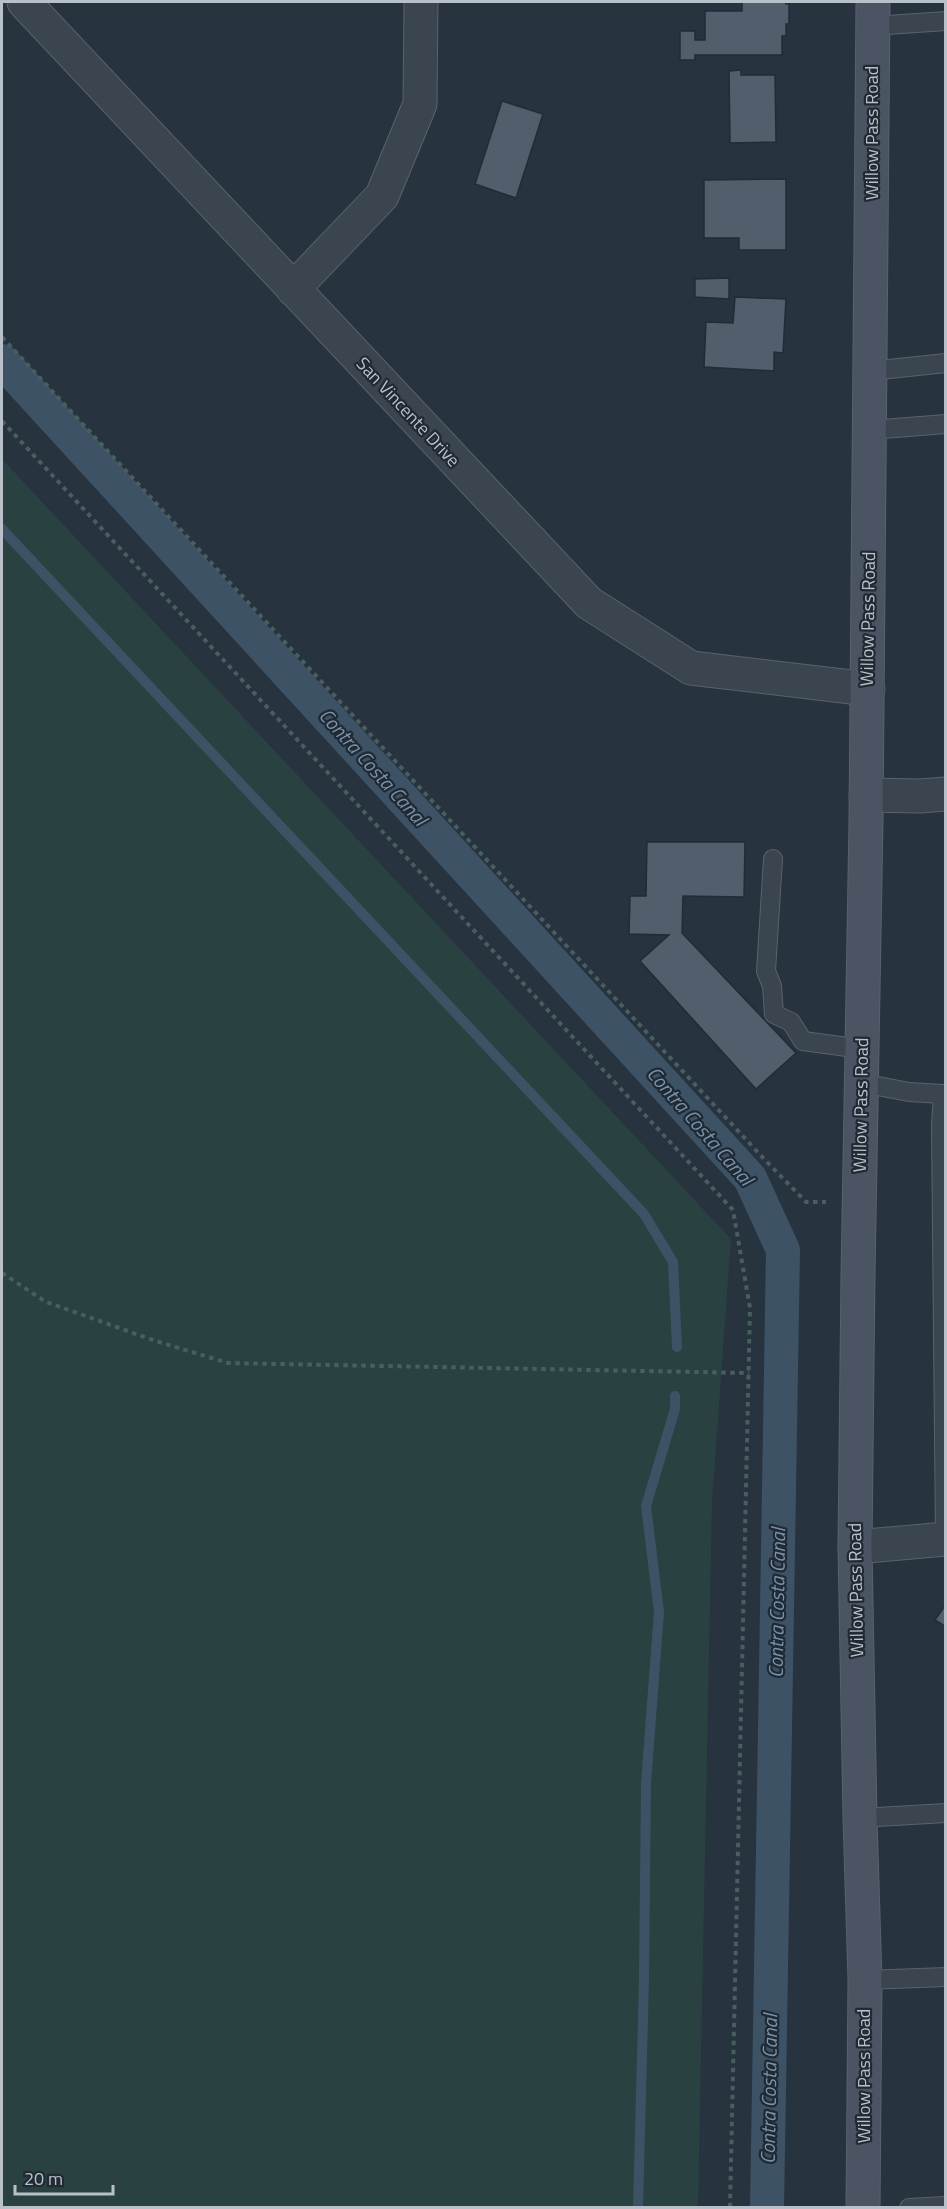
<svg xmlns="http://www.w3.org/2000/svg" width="947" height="2209" viewBox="0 0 947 2209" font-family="'Titillium Web',sans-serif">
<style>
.green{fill:#2a4141}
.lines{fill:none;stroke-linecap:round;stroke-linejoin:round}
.stream{stroke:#3e5266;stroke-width:10}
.canal{stroke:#3e5266;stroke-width:34}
.building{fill:#535e6c;stroke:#222c36;stroke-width:1.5}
.lane-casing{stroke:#59636c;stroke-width:20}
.street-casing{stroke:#59636c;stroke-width:35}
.secondary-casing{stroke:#59636c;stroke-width:35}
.path{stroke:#495e5f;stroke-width:4;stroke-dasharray:4.5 4.5;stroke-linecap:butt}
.lane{stroke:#3b454f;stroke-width:18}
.street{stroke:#3b454f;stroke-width:33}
.secondary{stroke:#4a5462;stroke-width:33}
.labels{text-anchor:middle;stroke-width:4.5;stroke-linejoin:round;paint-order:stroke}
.street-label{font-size:18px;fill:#b8c0c9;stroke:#202a34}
.water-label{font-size:20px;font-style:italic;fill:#7a92aa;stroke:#202a34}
</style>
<rect width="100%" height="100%" fill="#27333f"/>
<path class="green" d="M2 459 731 1239 712 1503 698 2207H2Z"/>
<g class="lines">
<path class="stream" d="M2 529 644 1214 673 1262 677 1347
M638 2208 644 1980 646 1783 659 1612 646 1506 675 1409V1396"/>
<path class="canal" d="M2 361 750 1178 783 1250 767 2208"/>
</g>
<path class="building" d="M742 2H786V4L789 3V24H786V36H782V55H695V60H680V31H695V40H705V11H742Z
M741 70V75H775L776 142 730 143 729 71Z
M502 101 543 114 516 198 475 184Z
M786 179V250H739V238H704V180Z
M729 278V299L695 297V279Z
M735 297 786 299 783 353 774 352V371L704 367 706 322 733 323Z
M647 842H745L744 897 683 896 682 933 796 1053 756 1089 640 961 669 935 629 934 630 896H646Z
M946 1604V1627L935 1620Z"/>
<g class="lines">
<defs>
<path id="lane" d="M873 26 946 21
M870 371 946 363
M870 430 946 424
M773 859 766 971 772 986 774 1014 791 1022 803 1041 862 1049
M862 1083 909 1092 943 1094 941 1125 945 1539
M860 1818 946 1813
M865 1980 946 1977
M909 2208 946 2206"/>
<path id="street" d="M24 2 589 603 691 668 868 689
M293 289 382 196 420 104 421 2
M866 795 920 796 946 794
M855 1547 946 1539"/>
<path id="secondary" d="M863 2208 865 1980 860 1818 855 1547 858 1275 866 821 873 2"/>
</defs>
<use href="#lane" class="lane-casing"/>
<use href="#street" class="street-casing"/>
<use href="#secondary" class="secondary-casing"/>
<path class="path" d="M2 337 765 1160 806 1202H826
M2 421 733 1210 750 1308 730 2208
M2 1273 46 1302 156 1341 228 1363 749 1373"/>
<use href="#lane" class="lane"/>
<use href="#street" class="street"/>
<use href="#secondary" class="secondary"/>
</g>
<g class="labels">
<g class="street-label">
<text transform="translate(872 133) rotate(-90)" y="6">Willow Pass Road</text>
<text transform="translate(408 412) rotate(47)" y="6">San Vincente Drive</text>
<text transform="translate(868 619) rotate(-89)" y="6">Willow Pass Road</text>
<text transform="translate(861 1105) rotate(-89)" y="6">Willow Pass Road</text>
<text transform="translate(856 1590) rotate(-91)" y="6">Willow Pass Road</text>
<text transform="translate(864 2076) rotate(-90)" y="6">Willow Pass Road</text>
</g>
<g class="water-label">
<text transform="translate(373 767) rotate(48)" y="7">Contra Costa Canal</text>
<text transform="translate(700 1126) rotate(49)" y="7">Contra Costa Canal</text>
<text transform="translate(777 1603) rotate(-89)" y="7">Contra Costa Canal</text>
<text transform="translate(769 2089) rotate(-89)" y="7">Contra Costa Canal</text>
</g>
</g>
<rect width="947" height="2209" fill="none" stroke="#b8c0c9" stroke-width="6"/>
<path d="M15 2185v9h98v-9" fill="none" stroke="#b8c0c9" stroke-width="3"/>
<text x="24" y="2185" font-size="18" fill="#b8c0c9" stroke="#202a34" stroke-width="4.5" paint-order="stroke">20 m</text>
</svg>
